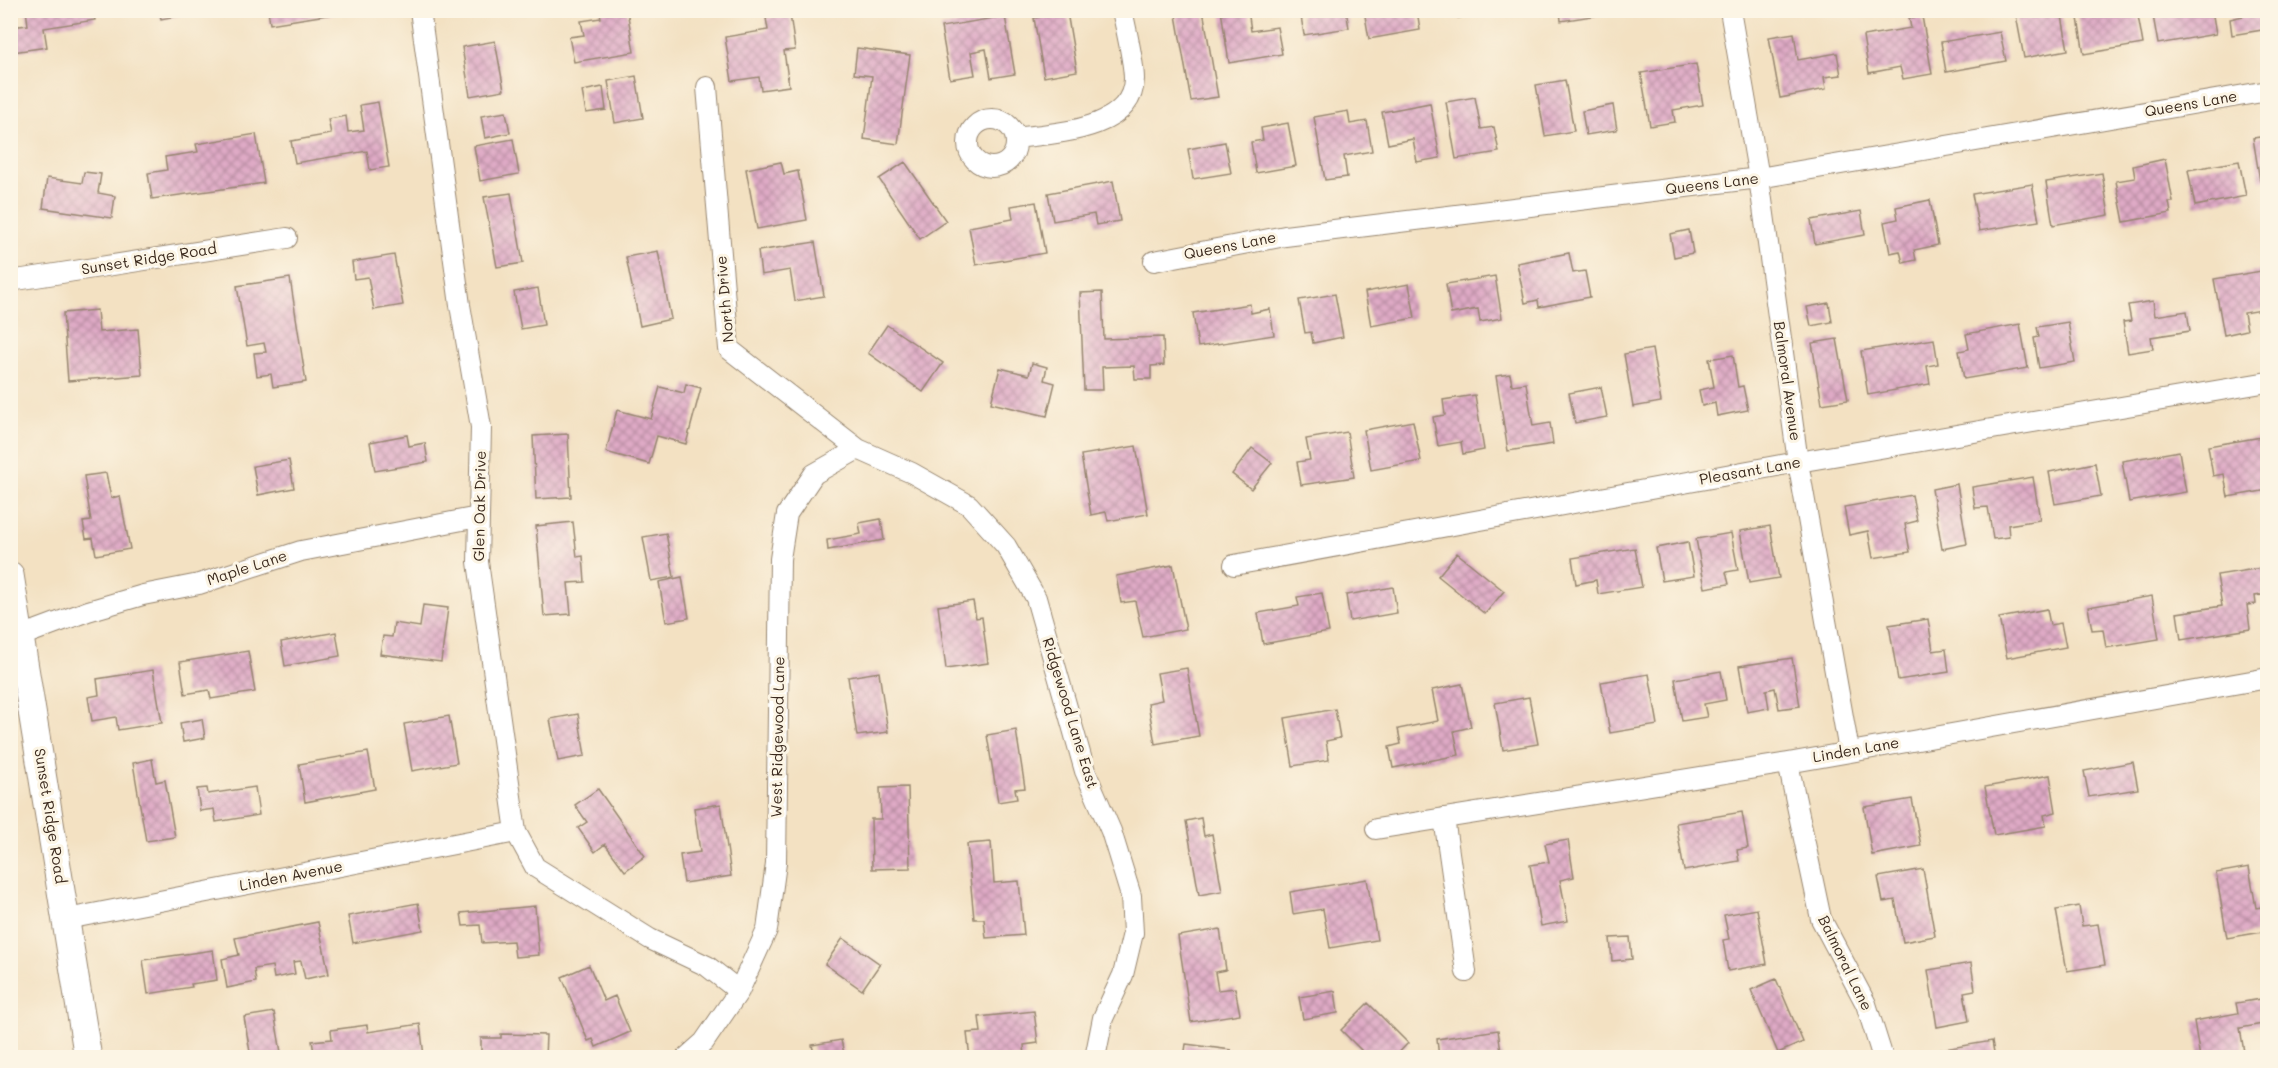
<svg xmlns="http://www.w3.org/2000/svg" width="2278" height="1068" viewBox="0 0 2278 1068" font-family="Mali,sans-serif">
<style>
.building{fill:url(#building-cross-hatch)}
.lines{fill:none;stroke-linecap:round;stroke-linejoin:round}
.street-casing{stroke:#978670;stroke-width:22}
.secondary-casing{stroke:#978670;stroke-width:29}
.street{stroke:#fff;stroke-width:20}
.secondary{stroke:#fff;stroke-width:27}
.labels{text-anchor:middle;stroke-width:6;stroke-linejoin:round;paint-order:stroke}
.street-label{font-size:15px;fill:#3b2a1e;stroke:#fcf5e5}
</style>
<defs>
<pattern id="building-cross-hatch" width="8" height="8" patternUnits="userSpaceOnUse" patternTransform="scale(1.5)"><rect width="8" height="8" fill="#dfaac6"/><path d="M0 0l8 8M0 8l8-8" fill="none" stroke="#b68ba0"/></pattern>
</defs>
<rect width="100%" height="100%" fill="#fcf5e5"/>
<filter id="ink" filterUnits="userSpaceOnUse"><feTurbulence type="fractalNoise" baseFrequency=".0167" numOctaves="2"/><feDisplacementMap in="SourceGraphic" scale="12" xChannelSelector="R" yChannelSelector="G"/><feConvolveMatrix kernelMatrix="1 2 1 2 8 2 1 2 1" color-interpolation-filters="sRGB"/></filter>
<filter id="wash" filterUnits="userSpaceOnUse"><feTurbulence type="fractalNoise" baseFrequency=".008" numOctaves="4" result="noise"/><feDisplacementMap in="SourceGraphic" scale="24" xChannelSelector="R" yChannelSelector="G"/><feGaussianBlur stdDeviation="1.35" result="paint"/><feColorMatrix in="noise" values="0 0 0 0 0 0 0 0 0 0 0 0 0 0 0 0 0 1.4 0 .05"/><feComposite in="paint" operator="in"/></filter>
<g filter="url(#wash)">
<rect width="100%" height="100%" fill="#f3e1c2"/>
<g id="blocks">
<path class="building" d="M26 10H93L95 20 44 28 47 47 13 52 10 27 28 25Z
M159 10H181L182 15 161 19Z
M268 10H345V12L270 24Z
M612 10H627L634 52 574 62 569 37 584 35 581 21 601 18 600 13Z
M1203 10 1218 97 1191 101 1176 15Z
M1221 10H1248L1251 31 1277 27 1282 54 1229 63Z
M1300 10H1346L1349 28 1304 35Z
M1364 10H1417L1420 30 1369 39Z
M1456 10H1496V12L1458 18Z
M1560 10H1616L1617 12 1561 21Z
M2015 10H2061L2068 50 2024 58Z
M2086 10H2137L2143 44 2084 54 2077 12Z
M2152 10H2212L2216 34 2158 44Z
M2242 10H2268V29L2232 35 2230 19 2243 16Z
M1067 12 1077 71 1044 77 1034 18Z
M790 14 795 50 784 51 789 86 761 90 759 77 732 81 725 37 768 30 766 18Z
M1005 16 1015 74 991 78 986 49 971 52 975 75 950 79 941 27Z
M1922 16 1932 74 1903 79 1900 67 1869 73 1863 36 1911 28 1909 18Z
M2000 32 2006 61 1946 72 1941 42Z
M1794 33 1798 60 1837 53 1841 75 1824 77 1826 89 1780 98 1769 37Z
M495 41 504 90 470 96 462 47Z
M857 48 910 55 898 144 864 139 872 76 854 74Z
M1696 64 1703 105 1673 110 1675 122 1650 126 1641 73Z
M636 76 643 118 615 123 608 81Z
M1565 80 1574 131 1545 136 1536 85Z
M603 87 606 110 586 113 582 91Z
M1475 97 1481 129 1494 127 1499 152 1456 159 1446 102Z
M378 102 389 167 370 170 367 151 295 163 291 141 331 134 328 119 346 116 348 132 364 130 360 105Z
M1430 103 1440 158 1417 162 1413 139 1388 144 1382 112Z
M1613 105 1617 130 1586 135 1582 111Z
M1348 111 1350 124 1367 121 1372 151 1344 156 1347 177 1325 180 1314 117Z
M506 112 510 133 485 138 481 116Z
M1288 123 1296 166 1256 173 1251 142 1263 140 1261 128Z
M256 134 264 183 152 199 148 173 167 170 165 157 198 152 196 144Z
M2268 136V180L2260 181 2253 138Z
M513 139 519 174 480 181 474 146Z
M1225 142 1231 173 1193 179 1188 149Z
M2165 159 2173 202H2169L2171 213 2124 222 2116 181 2135 178 2133 166Z
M2239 161 2246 196 2195 206 2188 170Z
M781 162 784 174 798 171 807 220 757 229 746 169Z
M905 162 946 221 920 239 879 179Z
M84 172 101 174 98 193 115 196 112 218 43 208 47 178 82 183Z
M2102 173 2109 215 2053 225 2046 182Z
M1113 181 1120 221 1096 225 1094 214 1053 221 1048 193Z
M2032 184 2039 221 1979 231 1972 194Z
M511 193 523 263 497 267 484 197Z
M1930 200 1938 245 1914 250 1916 260 1903 263 1900 251 1890 253 1884 222 1898 219 1896 207Z
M1036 202 1045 253 976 265 969 227 1013 219 1011 206Z
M1861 211 1865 235 1815 244 1811 220Z
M1689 230 1693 253 1674 257 1670 234Z
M815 242 824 296 795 301 790 270 761 275 758 251Z
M658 251 671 319 640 326 626 257Z
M1569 253 1573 273 1585 271 1590 297 1539 307 1538 300 1525 303 1517 263Z
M394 255 403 305 374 310 368 277 354 279 352 262Z
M2261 271 2268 309 2244 313 2247 330 2224 335 2214 279Z
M1495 276 1502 318 1480 322 1478 309 1451 314 1446 284Z
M290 278 306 382 273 387 271 374 257 376 254 353 266 352 264 343 247 346 237 286Z
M1409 284 1415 318 1371 326 1365 292Z
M538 288 544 325 521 329 514 292Z
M1102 292 1104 339 1163 337 1164 365 1151 366V379H1135L1134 366 1102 367 1103 390H1084L1080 293Z
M1335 294 1343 337 1313 343 1311 332 1305 333 1299 300Z
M2153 301 2155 316 2187 311 2190 331 2151 337 2153 349 2128 353 2123 322 2131 321 2128 305Z
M1829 303 1832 322 1811 326 1807 307Z
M1250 304 1251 313 1270 309 1274 335 1198 347 1193 313Z
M97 310 99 332 138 329 142 375 68 381 63 313Z
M2068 322 2075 362 2039 368 2034 338 2039 337 2037 327Z
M2020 324 2028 368 1964 379 1959 351 1969 349 1966 334Z
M887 325 943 363 923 392 868 353Z
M1837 339 1848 400 1822 404 1812 343Z
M1934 339 1938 364 1927 366 1930 384 1868 395 1861 351Z
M1652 349 1661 402 1633 407 1624 354Z
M1733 355 1738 387 1743 386 1748 410 1717 416 1715 403 1702 406 1699 390 1714 387 1709 359Z
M1032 363 1047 367 1044 380 1055 383 1047 416 991 403 1000 368 1029 375Z
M1510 374 1512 385 1526 383 1533 426 1550 423 1553 444 1508 451 1496 376Z
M686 384 701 388 686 444 657 436 649 464 606 452 617 410 651 419 660 387 684 393Z
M1601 387 1607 417 1575 423 1569 393Z
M1475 395 1484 450 1463 454 1461 442 1438 446 1433 417 1445 415 1443 400Z
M1413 421 1421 461 1371 470 1364 430Z
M1347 432 1354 477 1301 485 1297 462 1310 460 1306 439Z
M568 434 571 497 536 499 533 436Z
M407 435 409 446 425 443 428 462 375 471 370 442Z
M2268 436V490L2228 497 2224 474 2213 476 2208 446Z
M1136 446 1148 514 1108 521 1106 512 1091 515 1081 455Z
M1252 448 1272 463 1251 489 1232 474Z
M2179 451 2186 492 2129 502 2122 461Z
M289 460 294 488 258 495 253 466Z
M2095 463 2101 496 2055 504 2049 472Z
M106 473 111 498 120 496 130 549 96 555 93 538 86 539 83 522 91 521 84 476Z
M2033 477 2040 520 2008 525 2009 537 1993 539 1988 507 1975 508 1972 487Z
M1957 484 1967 544 1942 549 1932 489Z
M1912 495 1917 521 1905 524 1910 552 1873 558 1868 531 1849 535 1844 507Z
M881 519 884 540 828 550 827 540 861 534 859 523Z
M573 522 577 557 583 556 585 582 568 583 571 614 544 616 536 526Z
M1770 526 1779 578 1749 583 1740 531Z
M666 533 674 577 651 581 643 537Z
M1731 533 1738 570 1726 572 1729 584 1705 588 1696 539Z
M1688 542 1694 576 1662 581 1656 548Z
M1635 548 1642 587 1598 594 1596 580 1576 584 1572 558Z
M1457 553 1504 591 1485 614 1438 576Z
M1173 565 1186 629 1143 637 1135 601 1121 603 1116 576Z
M2268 567V594L2255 596 2256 604 2247 605 2250 629 2181 640 2177 613 2222 606 2217 575Z
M682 577 689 618 666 622 659 582Z
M1393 587 1397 613 1350 621 1346 595Z
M1322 593 1329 632 1263 644 1258 613 1299 606 1297 597Z
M2152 596 2159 639 2106 648 2103 629 2092 630 2088 607Z
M973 601 976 618 982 617 988 663 946 669 938 606Z
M423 605 448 608 441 662 380 654 383 636 392 637 394 623 420 627Z
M2047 609 2050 625 2061 623 2066 647 2007 658 1999 618Z
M1928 619 1933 651 1946 649 1949 672 1898 680 1889 625Z
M336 632 340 656 285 666 281 642Z
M248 651 255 692 211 699 209 690 185 694 180 662Z
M1792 658 1800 706 1779 709 1775 688 1766 690 1769 708 1747 712 1739 666Z
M1187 668 1199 736 1155 744 1148 703 1162 700 1157 673Z
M153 670 162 723 118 730 116 717 92 721 88 697 99 695 97 679Z
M1721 671 1726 700 1704 704 1707 717 1682 721 1675 679Z
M879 672 888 732 857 736 848 677Z
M1649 674 1658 725 1610 733 1601 682Z
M1462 684 1471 727 1454 731 1459 755 1393 768 1389 747 1401 744 1398 729 1438 721 1432 690Z
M1529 697 1538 744 1503 750 1495 703Z
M1335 709 1340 738 1326 741 1329 760 1293 766 1285 718Z
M578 714 585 756 558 761 550 719Z
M449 716 457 763 412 771 404 724Z
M202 719 205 738 183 742 180 723Z
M1016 730 1025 788 1015 789 1017 799 998 802 987 735Z
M368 752 375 789 305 802 299 764Z
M152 759 156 782 165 780 175 837 146 841 133 763Z
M2133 762 2138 789 2089 797 2084 771Z
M2050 775 2056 812 2044 815 2046 826 1994 835 1985 787Z
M255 787 259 815 216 822 214 809 200 811 197 789 207 788 208 794Z
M908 787 910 868 872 869 871 819H881L880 788Z
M598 789 645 856 625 871 605 844 595 852 578 828 587 822 575 805Z
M1912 799 1921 846 1872 855 1864 807Z
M721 804 731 876 684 883 680 855 700 852 694 808Z
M1742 812 1748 848 1737 850 1739 861 1684 871 1676 823Z
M1201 818 1204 836 1212 834 1222 891 1199 895 1186 821Z
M1568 840 1574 877 1560 880 1568 921 1541 926 1530 865 1549 862 1545 844Z
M991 842 994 883 1019 881 1024 935 986 938 984 919H974L967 844Z
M2249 867 2256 908 2268 906V931L2227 938 2216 873Z
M1923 869 1935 936 1903 942 1895 900 1883 902 1878 877Z
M1367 879 1377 940 1330 948 1323 909 1293 914 1290 892Z
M418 903 423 930 353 943 348 916Z
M535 906 539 955 515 957 513 941 482 943 480 925 463 926 461 913Z
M2079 906 2082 926 2098 924 2105 965 2067 971 2056 910Z
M1757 909 1767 964 1728 971 1723 940 1729 939 1724 915Z
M318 922 329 974 305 979 301 961 293 962 295 974 274 978 272 966 254 969 256 982 227 988 222 959 239 955 235 938Z
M1220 929 1226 970 1215 972 1218 990 1235 988 1240 1014 1191 1022 1178 936Z
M1630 937 1632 959 1612 961 1610 938Z
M843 938 880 964 862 990 825 964Z
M213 950 217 980 191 984 192 987 148 994 143 960Z
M1971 963 1975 990 1964 992 1969 1021 1937 1027 1928 970Z
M589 965 604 1001 615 996 630 1032 596 1047 593 1039 588 1041 562 977Z
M1776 979 1803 1042 1778 1053 1751 990Z
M1335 991 1338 1013 1303 1019 1299 997Z
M2268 998V1023L2240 1028 2245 1058H2200L2194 1021 2238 1013 2236 1003Z
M1368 1003 1408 1043 1394 1058H1369L1341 1030Z
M1034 1011 1038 1043 1024 1045 1025 1058H970L967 1033 981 1032 979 1017Z
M274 1012 282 1058H251L244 1017Z
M420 1024 424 1056 411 1058H315L312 1041 332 1039 331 1030 367 1025 368 1032Z
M1498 1030 1502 1058H1439L1437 1039Z
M501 1034 546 1035 545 1058H481V1038H501Z
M841 1040 845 1058H815L812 1045Z
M1992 1041 1995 1058H1940L1938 1050Z
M1186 1044 1231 1050 1230 1058H1184Z"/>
</g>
</g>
<g filter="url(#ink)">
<use href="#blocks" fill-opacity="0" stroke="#978670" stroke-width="1.5"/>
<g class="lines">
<defs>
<path id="street" d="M420 10 460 305 481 427 478 562 516 832 535 867 650 939 707 966 739 991
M1730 10 1759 178 1798 462 1849 751
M707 87 729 349 858 449 912 473 969 505 1006 546 1036 598 1085 771 1111 831 1131 896 1133 933 1123 975 1103 1018 1095 1058
M968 143a24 24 0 1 1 48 0a24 24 0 1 1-48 0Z
M1016 138C1053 133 1133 131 1134 79 1134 62 1126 29 1122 10
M1154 261 1285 236 1759 178 2268 91
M10 281 287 238
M1234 565 1798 462 2268 382
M21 636 88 611 143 595 199 584 301 551 478 517
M1788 763 1821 919 1866 1004 1883 1058
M1444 818 1466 972
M1376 829 1788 763 2268 678
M67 919 516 832
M686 1058 704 1042 739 991 767 930 776 863 780 559 787 514 814 474 858 449"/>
<path id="secondary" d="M10 575 88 1058"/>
</defs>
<use href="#street" class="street-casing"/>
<use href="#secondary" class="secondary-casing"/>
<use href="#street" class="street"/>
<use href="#secondary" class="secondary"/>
</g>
</g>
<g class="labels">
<g class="street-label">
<text transform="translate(2191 104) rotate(-10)" y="5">Queens Lane</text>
<text transform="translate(1712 184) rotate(-7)" y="5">Queens Lane</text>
<text transform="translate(1230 246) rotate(-11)" y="5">Queens Lane</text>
<text transform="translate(149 259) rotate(-9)" y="5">Sunset Ridge Road</text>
<text transform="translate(725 299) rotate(-95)" y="5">North Drive</text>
<text transform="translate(1787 381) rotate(82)" y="5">Balmoral Avenue</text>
<text transform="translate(1750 471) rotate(-10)" y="5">Pleasant Lane</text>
<text transform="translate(480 506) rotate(-89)" y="5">Glen Oak Drive</text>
<text transform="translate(247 568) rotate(-18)" y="5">Maple Lane</text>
<text transform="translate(1070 713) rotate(73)" y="5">Ridgewood Lane East</text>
<text transform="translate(778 737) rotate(-89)" y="5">West Ridgewood Lane</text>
<text transform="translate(1856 750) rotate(-10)" y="5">Linden Lane</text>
<text transform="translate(50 816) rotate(81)" y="5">Sunset Ridge Road</text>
<text transform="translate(291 876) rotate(-11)" y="5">Linden Avenue</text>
<text transform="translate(1845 963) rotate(64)" y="5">Balmoral Lane</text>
</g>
</g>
<rect width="2278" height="1068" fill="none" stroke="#fcf5e5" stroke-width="36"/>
</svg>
